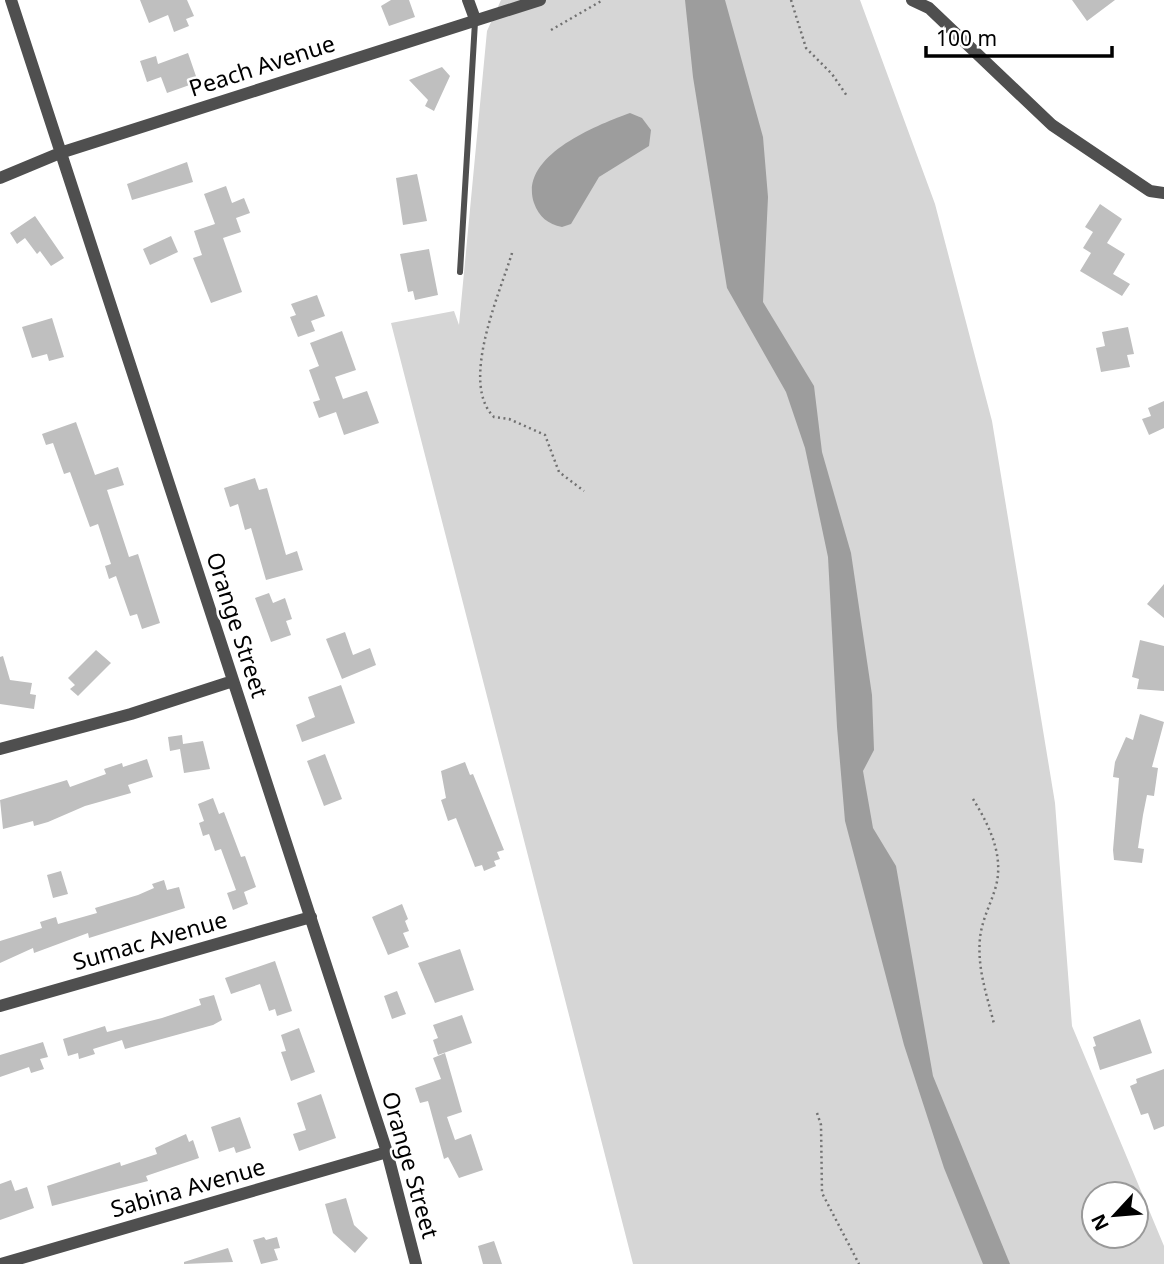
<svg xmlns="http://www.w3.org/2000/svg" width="1164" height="1264" viewBox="0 0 1164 1264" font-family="'Noto Sans',sans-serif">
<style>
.green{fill:#d6d6d6;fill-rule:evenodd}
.water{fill:#9d9d9d}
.building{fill:#bfbfbf}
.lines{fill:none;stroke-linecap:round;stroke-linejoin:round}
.path{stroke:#717171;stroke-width:2.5;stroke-dasharray:2 3.5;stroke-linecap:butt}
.service{stroke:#4f4f4f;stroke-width:6}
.minor{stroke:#4f4f4f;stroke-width:12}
.labels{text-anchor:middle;stroke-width:5;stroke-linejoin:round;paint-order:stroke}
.street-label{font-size:23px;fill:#000;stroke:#fff}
</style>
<rect width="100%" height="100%" fill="#fff"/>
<path class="green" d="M501 0H860L935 204 992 421 1055 803 1072 1026 1164 1246V1264H633L391 323 454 311 459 325 487 31ZM1094 1194H1136V1236H1094Z"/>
<path class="water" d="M685 0H725L763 137 768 197 763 302 814 386 822 452 851 553 872 695 874 750 863 771 873 828 896 866 933 1076 1010 1264H983L944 1168 904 1045 845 821 837 727 828 557 805 448 786 392 727 288 693 77Z
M630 113 642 118 651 130 649 146 599 177 571 224 562 227C548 224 539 217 534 203 518 156 597 125 630 113Z"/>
<path class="building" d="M140 0H187L194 16 186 19 189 26 174 32 168 15 149 23Z
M391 0H409L415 17 389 26 381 6Z
M1072 0H1115L1087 21Z
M188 53 198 82 167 93 161 77 147 82 140 61 156 56 158 64Z
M442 67 450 76 434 111 425 106 428 100 409 80Z
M187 162 193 182 132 200 127 184Z
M417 174 427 221 403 225 396 178Z
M226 186 232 203 244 198 250 213 236 218 241 232 223 238 242 292 211 303 193 258 202 255 194 231 215 224 204 194Z
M1100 204 1122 219 1107 243 1125 254 1113 274 1130 284 1122 296 1080 271 1091 253 1083 248 1093 232 1085 227Z
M35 216 64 258 51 266 40 251 37 254 25 238 17 244 10 233Z
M171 236 178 252 150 265 143 249Z
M429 249 438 295 415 300 413 291 408 292 400 254Z
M317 295 325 316 311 321 315 331 298 337 290 317 296 315 291 304Z
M52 318 64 357 49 361 47 354 32 358 22 327Z
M1128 327 1134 354 1127 355 1130 367 1101 372 1096 348 1105 346 1102 332Z
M342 331 356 370 335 377 343 399 367 391 379 423 344 435 336 412 319 418 313 402 320 400 309 370 319 366 310 343Z
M1164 401V428L1149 435 1142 419 1151 416 1148 408Z
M76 422 95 475 118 467 124 485 107 490 129 557 138 554 160 623 142 629 137 614 130 616 116 576 109 579 105 566 111 564 98 524 90 527 70 472 64 474 53 443 46 445 42 434Z
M255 478 259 490 267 488 286 555 297 551 303 570 266 580 251 528 245 530 238 504 230 507 224 488Z
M1164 584V618L1147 604Z
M269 593 273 603 285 598 292 619 286 621 291 635 271 642 255 598Z
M345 632 353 655 370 648 376 665 342 679 326 639Z
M1140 640 1164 646V691L1137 689 1139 679 1132 677Z
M96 650 111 663 78 696 70 689 75 685 68 678Z
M3 656 10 680 32 683 30 694 36 695 34 709 0 704V657Z
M341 685 355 723 302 742 296 725 315 717 308 697Z
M1140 714 1164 722 1152 767 1158 768 1154 796 1147 795 1143 815 1138 848 1144 849 1142 863 1114 860 1113 850 1119 778 1113 777 1115 762 1126 737 1133 740Z
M182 735 183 744 203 741 210 769 184 773 180 749 170 751 168 737Z
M325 754 342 799 324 806 307 761Z
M147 759 153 777 128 785 131 793 85 806 48 822 34 826 33 821 3 829 0 800 67 780 70 787 106 774 104 769 122 763 123 767Z
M465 762 470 775 473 774 504 850 497 852 500 859 494 861 496 866 484 871 482 865 475 867 456 818 448 821 441 800 446 798 441 771Z
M213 798 219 814 224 812 241 857 245 856 256 887 244 892 248 904 233 910 227 893 236 890 221 849 215 851 209 834 203 836 199 823 204 821 198 804Z
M61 871 68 894 53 898 47 875Z
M164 880 167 890 179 887 185 908 89 938 88 933 34 953 33 948 0 963V941L42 928 40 922 56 917 58 924 97 913 95 908 138 895 154 888 152 884Z
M402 904 408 919 405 921 409 931 403 933 409 947 388 955 372 917Z
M460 949 474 990 435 1003 418 963Z
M275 961 292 1011 277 1016 275 1009 269 1011 260 984 231 994 225 978Z
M397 991 406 1014 392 1019 384 996Z
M214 995 222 1020 213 1025 125 1049 122 1040 93 1049 95 1054 79 1059 78 1053 68 1056 63 1039 105 1026 107 1032 162 1018 201 1005 199 999Z
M462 1015 472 1043 438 1055 433 1040 438 1038 433 1025Z
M1140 1019 1152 1053 1100 1070 1093 1047 1096 1046 1093 1037Z
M299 1028 315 1072 291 1081 281 1052 286 1051 281 1035Z
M43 1042 48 1057 40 1059 44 1069 31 1073 29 1067 0 1077V1055Z
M445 1053 462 1112 447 1117 455 1140 471 1134 483 1170 459 1178 448 1157 444 1159 428 1101 420 1103 415 1088 441 1079 433 1058Z
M1164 1069V1126L1154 1130 1148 1113 1141 1115 1130 1086 1137 1083 1136 1079Z
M321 1094 336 1138 299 1151 293 1134 306 1130 297 1103Z
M240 1117 251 1148 236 1153 234 1147 219 1152 211 1127Z
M186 1134 189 1142 193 1140 199 1158 146 1176 148 1181 52 1206 47 1186 120 1162 121 1166 157 1154 155 1148Z
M11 1180 15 1191 27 1187 34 1208 0 1220V1184Z
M346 1198 354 1225 368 1238 355 1253 333 1233 325 1204Z
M264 1237 266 1240 277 1237 280 1248 274 1249 278 1260 261 1264 253 1240Z
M494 1241 502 1264H483L478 1246Z
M228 1248 233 1262 184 1264V1262Z"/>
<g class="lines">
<path class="path" d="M791 0 806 48 832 74 847 96
M551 30 603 0
M512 253C500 293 459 383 494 417L509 419 545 435 559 472 584 491
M973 799C989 825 1004 855 996 886 991 904 982 919 980 938 977 969 987 995 994 1024
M817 1113 821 1125 822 1193 859 1264"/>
<path class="service" d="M460 272 475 22"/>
<path class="minor" d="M11 0 387 1152 416 1264
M468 0 475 19
M912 0 929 8 1052 125 1150 191 1164 193
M0 178 60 153 540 0
M0 749 131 714 233 681
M0 1006 311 917
M1 1264 387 1152"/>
</g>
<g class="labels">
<g class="street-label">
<text transform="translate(262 66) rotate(-18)" y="8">Peach Avenue</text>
<text transform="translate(237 625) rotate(72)" y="8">Orange Street</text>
<text transform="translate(150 941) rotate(-16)" y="8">Sumac Avenue</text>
<text transform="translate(410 1165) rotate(74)" y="8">Orange Street</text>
<text transform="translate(188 1188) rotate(-16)" y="8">Sabina Avenue</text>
</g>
</g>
<g transform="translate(1115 1215) rotate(244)"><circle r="33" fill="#ffffff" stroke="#999999" stroke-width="2"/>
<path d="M0-5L12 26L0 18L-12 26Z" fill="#000000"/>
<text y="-10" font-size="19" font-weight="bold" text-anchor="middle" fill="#000000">N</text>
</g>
<path d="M926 46v10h186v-10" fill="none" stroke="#000000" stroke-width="3.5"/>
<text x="936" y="46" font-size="21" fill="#000000" stroke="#ffffff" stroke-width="5" paint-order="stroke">100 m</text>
</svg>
